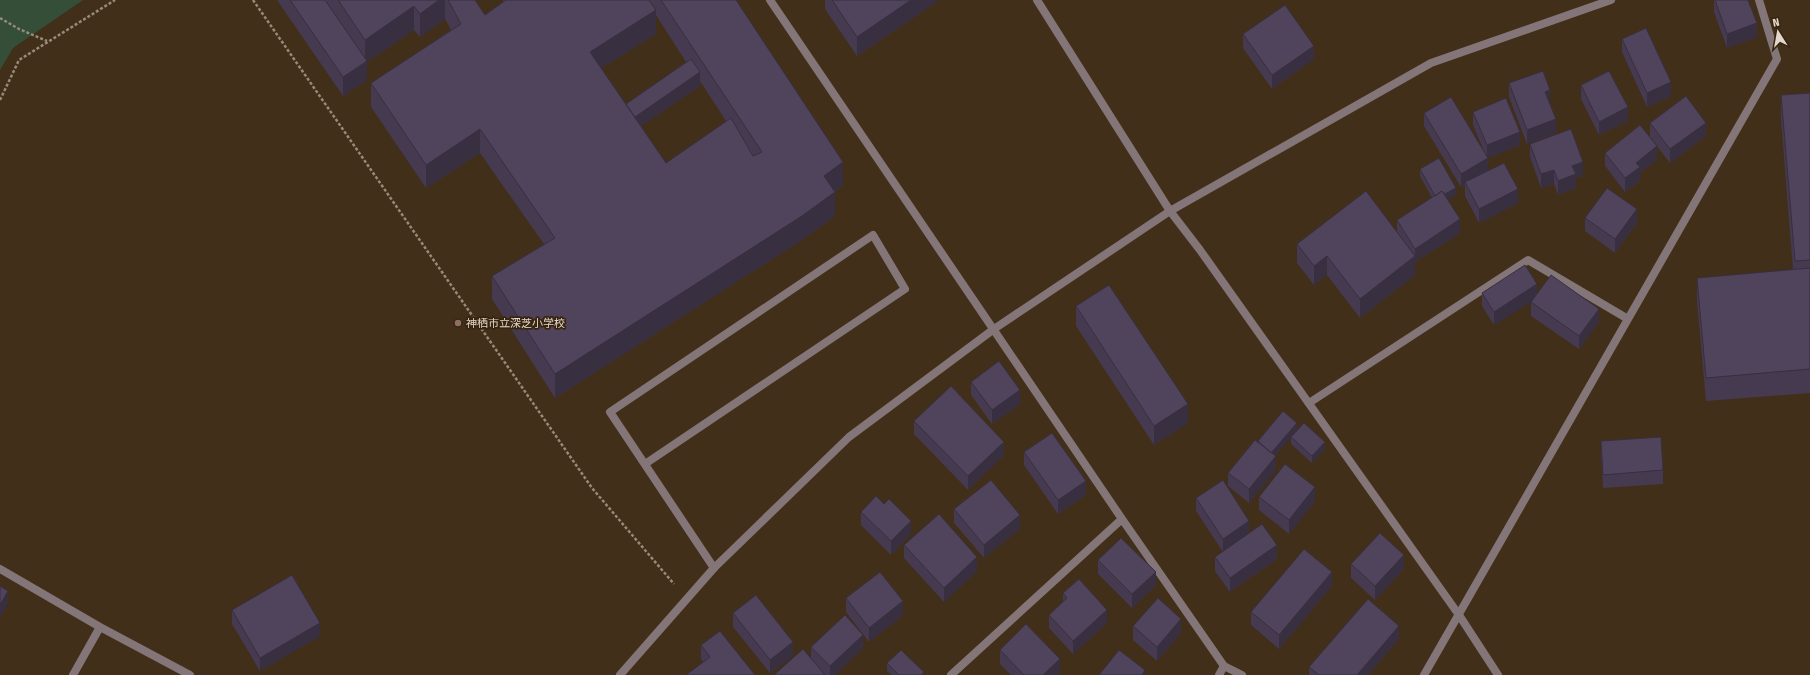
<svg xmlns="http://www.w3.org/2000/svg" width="1810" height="675" viewBox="0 0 1810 675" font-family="'Fira Sans Condensed','Noto Sans JP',sans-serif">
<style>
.green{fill:#354e37}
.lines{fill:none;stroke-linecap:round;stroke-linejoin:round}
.path{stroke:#988a79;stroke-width:2.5;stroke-dasharray:3 2;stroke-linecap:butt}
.service{stroke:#847578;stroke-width:8}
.minor{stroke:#847578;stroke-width:8}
.tertiary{stroke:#847578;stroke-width:8}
.wall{fill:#453a4f;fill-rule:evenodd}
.shaded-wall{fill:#382f40}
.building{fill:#50435c;stroke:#382f40}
.education-dot{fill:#8d6e63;stroke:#372510;stroke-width:1.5}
.labels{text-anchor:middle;stroke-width:3.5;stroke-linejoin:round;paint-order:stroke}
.poi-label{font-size:11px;fill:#e2d7ca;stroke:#372510;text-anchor:start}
</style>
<rect width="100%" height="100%" fill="#412f1a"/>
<path class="green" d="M0 0H83L13 48 0 70Z"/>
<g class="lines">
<path class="path" d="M253 0 592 488 674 584
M0 18 19 29 47 41
M0 100 19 60 115 0"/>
<path class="service" d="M645 464 905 289 873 235 610 412 714 568"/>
<path class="minor" d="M770 0 1122 519 1224 666 1242 675
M1309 403 1528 260 1628 319
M0 569 100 627 190 675
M73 675 100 627
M951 675 1122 519
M1219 675 1224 666
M1424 675 1777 59 1759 0"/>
<path class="tertiary" d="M1037 0 1170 211 1200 250 1459 615 1498 675
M620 675 714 568 849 437 994 329 1170 211 1431 63 1611 0"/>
</g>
<path class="wall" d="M277 0H475L485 15 503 2V0H736L843 185 835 192V216L802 240 555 398 492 299V276L544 244 480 153 426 188 371 107V83L451 30 445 19 420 37 414 30 367 62V80L343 96ZM656 15 686 62 626 104 601 68 656 34ZM700 81 726 121 666 163 641 126 700 86Z
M825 0H939L857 56 825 9Z
M1714 0H1748L1757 37 1727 48 1714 12Z
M1243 34 1314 59 1272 89 1243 48Z
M1622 39 1671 96 1647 107 1622 52Z
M1509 83 1550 104 1556 133 1527 144 1509 97Z
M1581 85 1628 121 1599 135 1581 99Z
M1810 93V393L1706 401 1697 301V278L1793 270 1781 119V95Z
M1473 112 1520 145 1488 158V171L1518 203 1479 223 1465 196V185L1461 187 1424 126V113L1484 151 1473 125Z
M1650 123 1706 136 1670 163 1650 137Z
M1530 144 1583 176 1576 178V188L1558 195 1554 184 1541 188 1530 157Z
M1605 153 1657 160 1640 173V181L1625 192 1605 166Z
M1420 169 1456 195 1448 199 1460 233 1415 262V275L1360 318 1327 275 1314 285 1297 263V244L1397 232V220L1432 198 1420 176Z
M1585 218 1637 223 1615 253 1585 231Z
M1482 293 1537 294 1599 322 1579 349 1531 316V302L1532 301 1494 325 1482 306Z
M1076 306 1188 423 1154 445 1076 326Z
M971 382 1020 404 992 424 971 395Z
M914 421 1004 455 968 490 914 434Z
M1297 430 1325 449 1312 463 1291 444V437L1275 456 1276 470 1249 503 1228 486V473L1258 442V441Z
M1601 441 1663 470V484L1603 488 1601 454Z
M1024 452 1086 495 1058 514 1024 465Z
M1259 497 1315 501 1289 534 1259 510Z
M1196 498 1249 533 1277 559 1230 592 1215 571V557L1223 552 1196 511Z
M954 509 1020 529 984 558 954 523Z
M861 512 911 534 891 555 861 525Z
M904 545 977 571 944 602 904 558Z
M1098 560 1156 585 1132 608 1098 574Z
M1351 564 1404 569 1375 600 1351 578Z
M1332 586 1279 649 1251 625V612Z
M1063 593 1107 623 1073 654 1049 628V615L1063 602Z
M846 598 903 615 869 642 846 612Z
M232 610 320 636 260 671 232 624Z
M733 613 793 656 770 673 733 627Z
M1133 626 1181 633 1157 661 1133 640Z
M1399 639 1368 675H1309V667Z
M701 645 755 675 703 662 701 659Z
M811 647 863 648 835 675H774L811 659Z
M1000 650 1060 673 1057 675H1011L1000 664Z
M887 663 924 675H892L887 671Z"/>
<path class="shaded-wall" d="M439 0H445V19L420 37V14Z
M911 0H939L857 56V37Z
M414 6V30L367 62V80L343 96V77L365 63V40Z
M656 10V34L590 75V52Z
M1757 23V37L1727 48V34Z
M1314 46V59L1272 89V75Z
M700 72V86L632 132V119Z
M1671 82V96L1647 107V93Z
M1550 90V104L1545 105V92Z
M1628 107V121L1599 135V122Z
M1556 119V133L1527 144V130Z
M1706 123V136L1670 163V149Z
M480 129V153L426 188V165Z
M1520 132V145L1488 158V171L1465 182V185L1461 187V174L1487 158V145Z
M1657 146V160L1640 173V181L1625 192V178L1636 163Z
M843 162V185L824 200V176Z
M1583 162V176L1576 178V188L1558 195V181L1572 166Z
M1554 170V184L1541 188V174Z
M1456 188V195L1436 206V199Z
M1518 189V203L1479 223V209Z
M835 192V216L802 240 555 398V374Z
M1637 209V223L1615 253V239Z
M1460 219V233L1415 262V275L1360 318V299L1415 256V249Z
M1327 256V275L1314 285V266Z
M1537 284V298L1494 325V312Z
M1599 309V322L1579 349V336Z
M1020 390V404L992 424V410Z
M1188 404V423L1154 445V426Z
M1297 423V431L1271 460V453Z
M1004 442V455L968 490V476Z
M1325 442V449L1312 463V456Z
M1276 456V470L1249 503V489Z
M1086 481V495L1058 514V500Z
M1315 487V501L1289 534V520Z
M1020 515V529L984 558V545Z
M911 521V534L891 555V541Z
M1249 521V535L1223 552V539Z
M1277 545V559L1230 592V578Z
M1404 555V569L1375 600V586Z
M977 557V571L944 602V588Z
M1156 572V585L1132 608V594Z
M1332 572V586L1279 649V635Z
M8 591V604L0 618V605Z
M903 601V615L869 642V628Z
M1107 610V623L1073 654V641Z
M1181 619V633L1157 661V647Z
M320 623V636L260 671V658Z
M1399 626V639L1368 675H1357Z
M863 635V648L835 675H830V666Z
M793 642V656L770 673V660Z
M1060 659V673L1057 675H1043Z
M1145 670V675H1142Z"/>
<path class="building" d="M290 0H325L367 61 343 77Z
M338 0H439L420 14 414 6 365 40Z
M448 0H475L485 15 506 0H649L656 10 590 52 666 163 731 118 753 156 762 152 661 0H736L843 162 824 176 835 192 802 216 555 374 492 276 555 238 480 129 426 165 371 83 461 24Z
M832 0H911L857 37Z
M1715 0H1748L1757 23 1727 34Z
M1285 5 1314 46 1272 75 1243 34Z
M1646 28 1671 82 1647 93 1622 39Z
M691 59 700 72 635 117 626 104Z
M1543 71 1550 90 1545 92 1556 119 1527 130 1509 83Z
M1609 71 1628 107 1599 122 1581 85Z
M1810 93V260L1795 261 1781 95Z
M1686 96 1706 123 1670 149 1650 123Z
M1451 97 1488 158 1461 174 1424 113Z
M1506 98 1520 132 1487 145 1473 112Z
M1640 125 1657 146 1636 163 1640 167 1625 178 1605 153Z
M1571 129 1583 162 1572 166 1576 174 1558 181 1554 170 1541 174 1530 144Z
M1439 158 1456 188 1445 194 1442 191 1435 196 1420 169Z
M1504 163 1518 189 1479 209 1465 182Z
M1607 188 1637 209 1615 239 1585 218Z
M1366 191 1415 256 1360 299 1327 256 1314 266 1297 244Z
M1442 191 1460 219 1415 249 1397 220Z
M1525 265 1537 284 1494 312 1482 293Z
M1810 268V369L1706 378 1697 278Z
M1551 275 1599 309 1579 336 1531 302Z
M1109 285 1188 404 1154 426 1076 306Z
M999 361 1020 390 992 410 971 382Z
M951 386 1004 442 968 476 914 421Z
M1283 411 1297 423 1271 453 1258 441Z
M1304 423 1325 442 1312 456 1291 437Z
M1052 433 1086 481 1058 500 1024 452Z
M1661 437 1663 470 1603 475 1601 441Z
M1255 440 1276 456 1249 489 1228 473Z
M1285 464 1315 487 1289 520 1259 497Z
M991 480 1020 515 984 545 954 509Z
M1223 480 1249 521 1223 539 1196 498Z
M876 496 884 504 889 499 911 521 891 541 861 512Z
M939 514 977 557 944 588 904 545Z
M1262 524 1277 545 1230 578 1215 557Z
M1380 533 1404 555 1375 586 1351 564Z
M1121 538 1156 572 1132 594 1098 560Z
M1304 549 1332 572 1279 635 1251 612Z
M880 572 903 601 869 628 846 598Z
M292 575 320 623 260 658 232 610Z
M1079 579 1107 610 1073 641 1049 615 1067 598 1063 593Z
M0 586 8 591 0 605Z
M756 595 793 642 770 660 733 613Z
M1158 598 1181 619 1157 647 1133 626Z
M1368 599 1399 626 1357 675H1319L1309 667Z
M845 615 863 635 830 666 811 647Z
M1026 624 1060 659 1043 675H1024L1000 650Z
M720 631 755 675H686L710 657 701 645Z
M803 649 825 675H774Z
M901 650 924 672 921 675H899L887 663Z
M1119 650 1145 670 1142 675H1099Z"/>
<circle class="education-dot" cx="458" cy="323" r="4"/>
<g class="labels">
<g class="poi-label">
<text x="466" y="327">神栖市立深芝小学校</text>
</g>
</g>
<g transform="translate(1778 32) rotate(349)" stroke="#372510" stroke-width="3" paint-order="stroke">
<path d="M0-3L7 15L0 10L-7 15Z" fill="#e2d7ca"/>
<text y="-6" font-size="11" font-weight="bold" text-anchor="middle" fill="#e2d7ca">N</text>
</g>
</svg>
